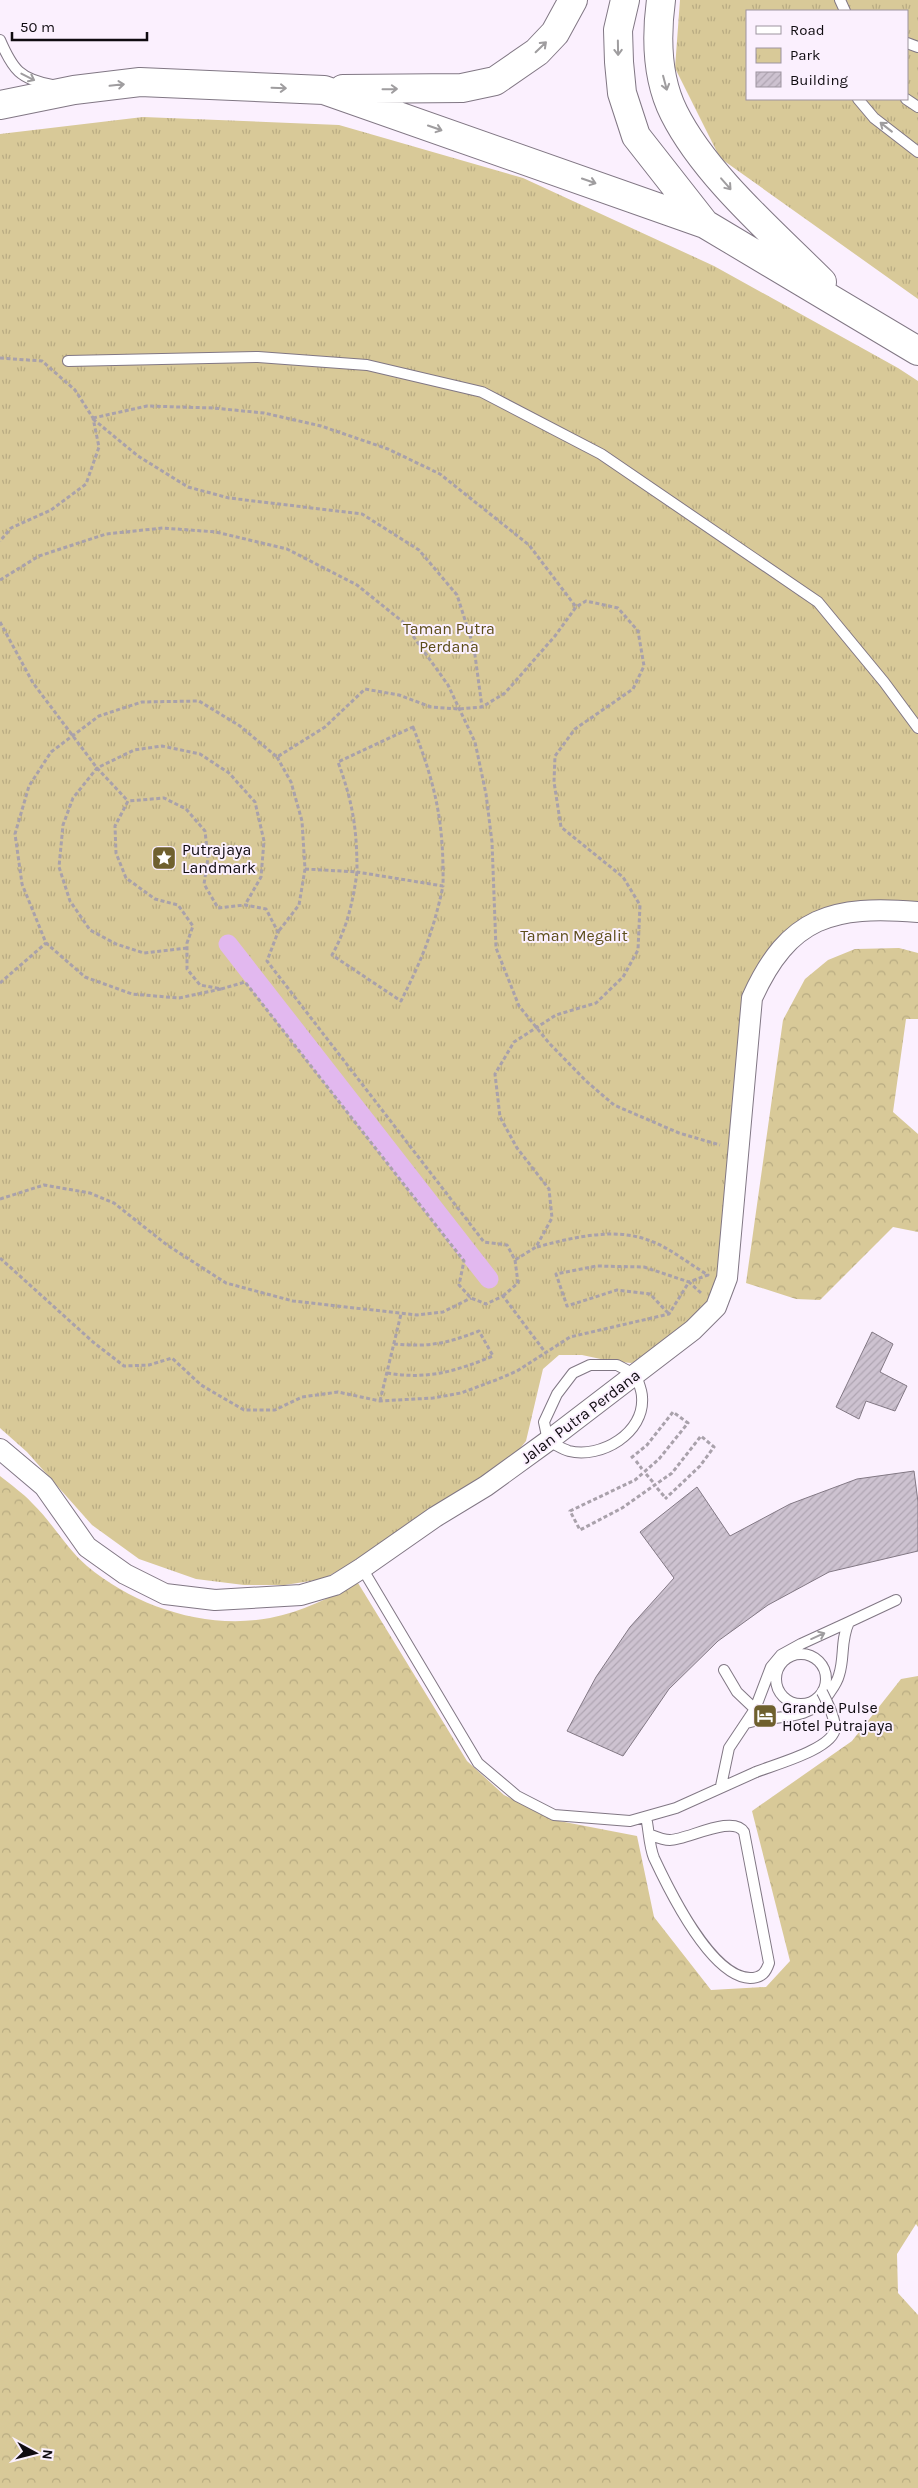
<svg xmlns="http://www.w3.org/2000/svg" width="918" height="2488" viewBox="0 0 918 2488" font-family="Karla,sans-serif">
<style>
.forest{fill:url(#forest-crowns)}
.park{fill:url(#park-tufts);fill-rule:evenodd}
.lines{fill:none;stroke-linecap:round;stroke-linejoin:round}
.canal{stroke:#e2b8ef;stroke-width:19}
.building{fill:url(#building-hatch);stroke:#827884}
.lane-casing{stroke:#817784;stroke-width:12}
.street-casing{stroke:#817784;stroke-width:22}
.primary-casing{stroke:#817784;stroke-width:30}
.path{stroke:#a9a1ab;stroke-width:3;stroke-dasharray:4 2.5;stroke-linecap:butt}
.lane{stroke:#fff;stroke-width:10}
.street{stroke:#fff;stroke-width:20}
.primary{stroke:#fff;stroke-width:28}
.lane-bridge-casing{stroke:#817784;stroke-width:12;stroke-linecap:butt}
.lane-bridge{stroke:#fff;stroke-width:10}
.oneway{stroke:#9f9d9f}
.labels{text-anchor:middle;stroke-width:4;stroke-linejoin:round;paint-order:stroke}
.park-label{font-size:16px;fill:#5c4d1a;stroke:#fbf0fe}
.poi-label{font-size:16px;fill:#0f0b10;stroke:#fbf0fe;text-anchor:start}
.street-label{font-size:16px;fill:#0f0b10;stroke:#fbf0fe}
</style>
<defs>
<pattern id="forest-crowns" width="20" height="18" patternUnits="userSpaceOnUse" patternTransform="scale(1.25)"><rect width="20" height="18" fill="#d8c998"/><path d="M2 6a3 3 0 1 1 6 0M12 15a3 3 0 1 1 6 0" fill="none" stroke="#b8ab82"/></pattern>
<pattern id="park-tufts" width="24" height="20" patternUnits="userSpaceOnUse" patternTransform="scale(1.25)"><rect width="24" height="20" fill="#d8c998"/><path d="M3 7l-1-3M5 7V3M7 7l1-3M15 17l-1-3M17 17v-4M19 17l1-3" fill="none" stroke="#b8ab82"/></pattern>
<pattern id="building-hatch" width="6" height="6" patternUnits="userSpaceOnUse" patternTransform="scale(1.25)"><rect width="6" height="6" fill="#cdc2d0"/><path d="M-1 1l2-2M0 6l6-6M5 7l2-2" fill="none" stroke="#afa5b2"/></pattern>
</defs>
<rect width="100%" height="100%" fill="#fbf0fe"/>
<path class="forest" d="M899 948 918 953V1019H906L893 1112 918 1134V1232L893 1227 820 1300 796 1299 746 1283 783 1020 805 979 828 960 855 949Z
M0 1476C11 1485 23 1493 32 1503 52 1522 66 1548 87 1566 136 1607 206 1630 270 1618 302 1612 330 1597 358 1583L467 1761 504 1795 554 1820 637 1836 654 1917 711 1990 766 1987 790 1961 752 1811 852 1741 901 1679 918 1676V2227L916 2224 897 2254 898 2293 918 2315V2488H0Z"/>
<path class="park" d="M680 0H918V299L720 158 675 68ZM747 11H907V99H747Z
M143 117 339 125 523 178 714 266 898 368 918 381V904L865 900 828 908 802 918 769 953 719 1286 706 1308 650 1358 631 1363 610 1361 582 1355H559L543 1369 526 1441 509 1462 356 1561 323 1579 285 1585H244L196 1579 139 1559 92 1525 27 1452 0 1428V134Z"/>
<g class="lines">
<path class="canal" d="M228 944 489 1279"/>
</g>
<path class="building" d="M872 1332 893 1344 880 1372 907 1386 895 1411 866 1401 859 1419 836 1407Z
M914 1471 918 1502V1551L829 1572 768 1605 718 1641 669 1689 623 1756 567 1731 596 1677 630 1627 674 1578 640 1532 697 1487 730 1536 790 1504 857 1479Z"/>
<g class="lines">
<defs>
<path id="lane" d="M840 0 845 11
M0 40C13 70 20 79 52 85
M907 43 918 47
M858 99 874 118 918 152
M906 99 918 107
M68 361 258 357 367 365 482 392 601 454 818 602 884 682 918 728
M590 1365H617L636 1375C638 1382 642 1390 642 1397 645 1433 601 1459 569 1451 562 1449 555 1444 548 1441L544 1422 557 1394 573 1373Z
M362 1568 478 1763 517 1796 554 1815 630 1821 676 1808 756 1772
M849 1622 896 1600
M776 1679a25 25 0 1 1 50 0a25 25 0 1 1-50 0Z
M724 1670 737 1692 758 1712
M721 1786 729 1748 755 1709 771 1667 781 1655 801 1644 849 1622C840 1641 845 1657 839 1675 837 1683 832 1689 828 1695 806 1723 777 1714 746 1723
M646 1817C649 1830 649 1846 654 1858 669 1890 711 1977 750 1978 762 1978 766 1972 769 1963L744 1832C733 1814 687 1840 670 1840 663 1840 656 1837 651 1835"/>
<path id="street" d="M0 1449 44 1486 87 1547 125 1574 165 1594 215 1600 301 1595 335 1585 362 1568 435 1517 486 1486 548 1441 693 1330 716 1307 727 1278 752 998C789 916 833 905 918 912"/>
<path id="primary" d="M625 0 618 30 619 62 622 93 636 136 705 224
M661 0C656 37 657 79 674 113 705 175 773 233 822 282
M343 89 462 88 495 81 537 52 555 33 573 0
M0 105 74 90 140 82 324 90 705 224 918 351"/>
</defs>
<use href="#lane" class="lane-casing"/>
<use href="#street" class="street-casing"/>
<use href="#primary" class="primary-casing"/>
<path class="path" d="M0 358 42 361 75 390 93 418 99 447 86 484 51 510 11 528 0 541
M93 418 147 406 213 408 264 413 321 426 388 449 440 474 529 545 576 607
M93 419 138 456 188 487 229 498 362 514 419 550 457 595 474 648 482 707
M0 580 39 556 106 534 163 528 216 532 287 549 357 585 403 622 448 685 475 742 486 794 492 842 496 948 519 1006 549 1043 586 1081 614 1105 679 1133 720 1145
M0 622 33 683 97 768 128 801
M413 727C436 786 444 823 443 886L357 872C357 829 353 803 338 762Z
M277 757 291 782 302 821 305 869 299 905 278 932
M305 869 357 872C353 902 347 928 332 955L401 1001C422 959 433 933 443 886
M187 948 144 953 116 944 90 930 70 901 59 867 63 825 73 798 97 768 134 750 162 746 200 754 229 773 255 802 264 841 261 877 245 905
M0 983 46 943
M221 989 179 998 132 994 85 977 46 943 22 884 15 834 29 786 51 752 99 716 142 702 199 701 240 726 277 757 325 727 365 689 399 695 431 707 459 709 482 707 505 693 555 636 576 607 586 601 618 608 638 631 644 666 633 689 575 729 555 756 554 782 561 827 623 877 640 905 638 950 623 977 596 1003 556 1015 514 1042 495 1074 500 1117 517 1148 549 1189 552 1218 536 1247 515 1260
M0 1199 44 1185 90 1193 114 1203 167 1245 226 1283 293 1301 417 1315 443 1312 471 1298
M537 1247C570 1238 614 1227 648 1240 669 1247 689 1264 708 1275L689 1282 644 1267 596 1266 556 1274 567 1306 617 1290 650 1294 669 1314
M0 1258 93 1342 124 1366 149 1365 172 1358 201 1385 244 1410H275L302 1397 338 1392 380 1401 433 1398 461 1393 496 1380 517 1371 570 1337 669 1314 689 1282 701 1293
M503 1296 518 1283 515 1260 507 1245 484 1242 267 961 278 932 266 909 245 905 218 908 204 884 208 858 205 831 186 809 164 798 128 801 115 826 116 853 126 878 155 899 178 905 193 926 187 943V969L200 985 221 989 245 982 464 1261 459 1285 471 1298 486 1304 503 1296 545 1352
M387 1373C427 1380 457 1371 493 1356L479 1331C445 1344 430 1347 394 1344
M380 1401 401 1314
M631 1458 647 1445 673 1412 688 1423 659 1459 635 1480 570 1511 580 1530 622 1508 672 1473 701 1436 714 1447 700 1466 665 1499
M636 1461 642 1469
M646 1474 653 1482
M657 1488 664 1496"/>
<use href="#lane" class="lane"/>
<use href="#street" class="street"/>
<use href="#primary" class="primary"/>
<defs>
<path id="lane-bridge" d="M756 1772C773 1765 834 1749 835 1728 835 1717 827 1702 822 1692"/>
</defs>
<use href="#lane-bridge" class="lane-bridge-casing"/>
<use href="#lane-bridge" class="lane-bridge"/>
</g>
<defs><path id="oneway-shaft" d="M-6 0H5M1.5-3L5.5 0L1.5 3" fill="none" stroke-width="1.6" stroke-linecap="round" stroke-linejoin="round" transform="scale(1.25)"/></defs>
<g class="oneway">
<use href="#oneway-shaft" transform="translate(541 47) rotate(-44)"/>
<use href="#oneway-shaft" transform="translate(618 48) rotate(89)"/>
<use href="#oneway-shaft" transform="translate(28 77) rotate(27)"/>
<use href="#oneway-shaft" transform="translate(665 83) rotate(75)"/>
<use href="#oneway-shaft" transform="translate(117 85) rotate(-6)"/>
<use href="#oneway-shaft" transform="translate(279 88) rotate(2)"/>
<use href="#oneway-shaft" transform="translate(390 89) rotate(-1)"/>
<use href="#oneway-shaft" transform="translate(886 127) rotate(-142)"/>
<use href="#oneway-shaft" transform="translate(435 128) rotate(19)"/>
<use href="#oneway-shaft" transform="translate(589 181) rotate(19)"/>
<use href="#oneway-shaft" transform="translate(726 184) rotate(49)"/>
<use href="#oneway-shaft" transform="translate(818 1636) rotate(-24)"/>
</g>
<defs>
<symbol id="sight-square" viewBox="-11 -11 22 22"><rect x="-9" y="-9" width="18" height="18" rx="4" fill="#6f602e" stroke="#fbf0fe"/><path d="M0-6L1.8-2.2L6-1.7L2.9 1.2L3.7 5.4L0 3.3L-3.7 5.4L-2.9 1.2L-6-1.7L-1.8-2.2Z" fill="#fff"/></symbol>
<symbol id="hotel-square" viewBox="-11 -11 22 22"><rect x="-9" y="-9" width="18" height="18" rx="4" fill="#6f602e" stroke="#fbf0fe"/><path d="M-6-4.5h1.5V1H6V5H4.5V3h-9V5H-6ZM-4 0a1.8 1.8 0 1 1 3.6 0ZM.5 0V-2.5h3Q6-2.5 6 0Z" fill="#fff"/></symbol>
</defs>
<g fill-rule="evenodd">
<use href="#sight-square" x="150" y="844" width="28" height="28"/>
<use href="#hotel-square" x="751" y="1702" width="28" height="28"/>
</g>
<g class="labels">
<g class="park-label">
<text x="449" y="634">Taman Putra<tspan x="449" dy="18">Perdana</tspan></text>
<text x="574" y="941">Taman Megalit</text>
</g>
<g class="poi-label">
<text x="182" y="855">Putrajaya<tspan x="182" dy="18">Landmark</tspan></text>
<text x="782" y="1713">Grande Pulse<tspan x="782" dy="18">Hotel Putrajaya</tspan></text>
</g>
<g class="street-label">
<text transform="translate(580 1416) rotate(-37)" y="6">Jalan Putra Perdana</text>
</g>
</g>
<rect x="746" y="10" width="162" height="90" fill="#fbf0fe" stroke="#9d949f"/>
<rect x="756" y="26" width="25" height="8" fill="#ffffff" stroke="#9d949f"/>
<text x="790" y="35" font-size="15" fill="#0f0b10">Road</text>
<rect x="756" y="48" width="25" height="15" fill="url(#park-tufts)" stroke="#9d949f"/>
<text x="790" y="60" font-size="15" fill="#0f0b10">Park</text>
<rect x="756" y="72" width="25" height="15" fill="url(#building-hatch)" stroke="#9d949f"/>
<text x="790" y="85" font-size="15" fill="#0f0b10">Building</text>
<g transform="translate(35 2453) rotate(97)" stroke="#fbf0fe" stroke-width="4" paint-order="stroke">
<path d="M0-4L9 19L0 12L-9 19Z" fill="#0f0b10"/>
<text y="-8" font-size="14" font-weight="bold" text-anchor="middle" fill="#0f0b10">N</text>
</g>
<path d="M12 32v8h135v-8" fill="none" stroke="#0f0b10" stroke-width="2.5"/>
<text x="20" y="32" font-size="15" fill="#0f0b10" stroke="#fbf0fe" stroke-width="4" paint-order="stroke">50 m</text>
</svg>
